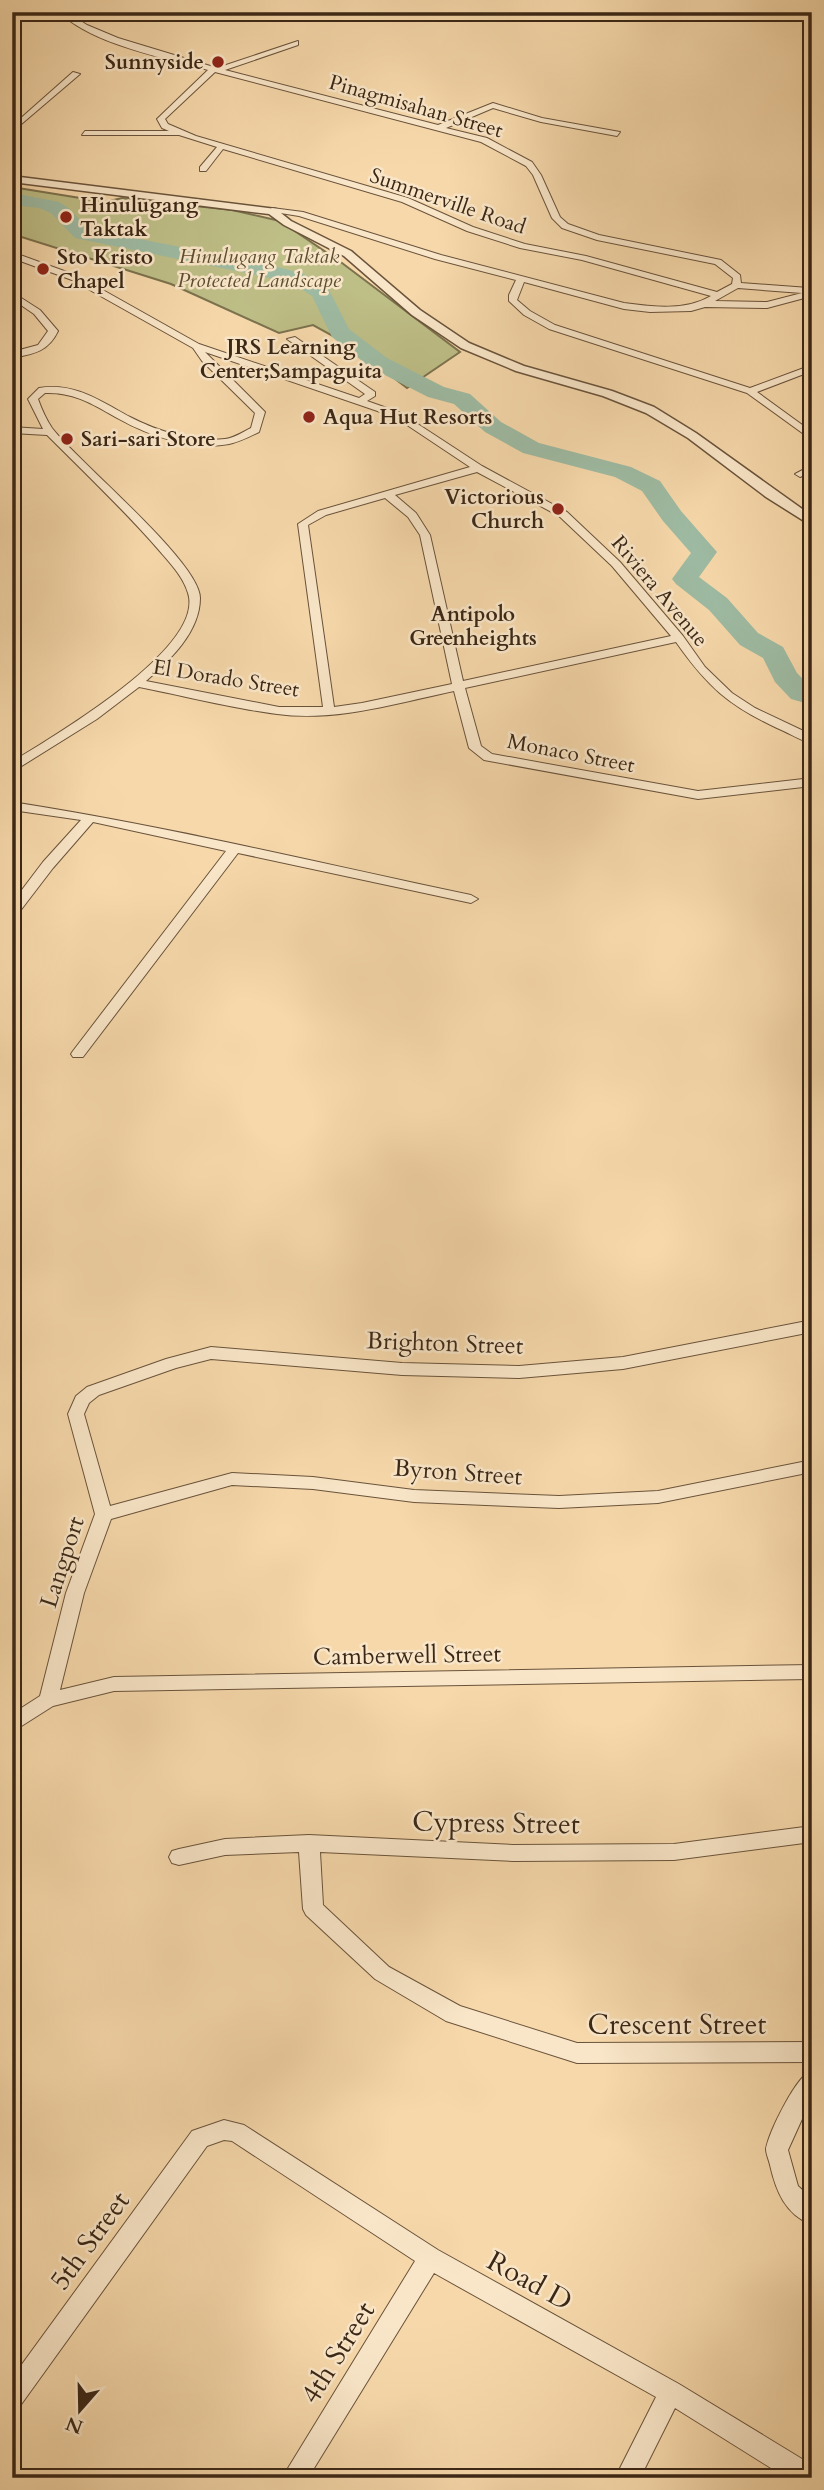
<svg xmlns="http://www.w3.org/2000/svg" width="824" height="2490" viewBox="0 0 824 2490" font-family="Cardo,serif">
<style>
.green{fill:#bebe87;stroke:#7c724e;stroke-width:2}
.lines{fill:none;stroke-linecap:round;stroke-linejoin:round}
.river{fill:#9ebba3;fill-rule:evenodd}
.minor-casing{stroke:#6a533b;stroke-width:2}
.tertiary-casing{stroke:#6a533b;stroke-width:3}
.minor{fill:#f9e6c8;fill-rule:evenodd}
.tertiary{fill:#f9e6c8;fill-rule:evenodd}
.poi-dot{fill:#8f2418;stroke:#f9e6c8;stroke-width:2.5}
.labels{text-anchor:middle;stroke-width:5;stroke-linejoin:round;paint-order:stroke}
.far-poi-label{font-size:21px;font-weight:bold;fill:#3b2716;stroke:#f9e6c8;text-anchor:start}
.far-street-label{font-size:21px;fill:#3b2716;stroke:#f9e6c8}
.far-park-label{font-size:21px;font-style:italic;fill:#5c4d32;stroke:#f9e6c8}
.far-neighbourhood-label{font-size:21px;font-weight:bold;fill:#3b2716;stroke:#f9e6c8}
.street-label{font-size:24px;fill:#3b2716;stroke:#f9e6c8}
.near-street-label{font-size:28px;fill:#3b2716;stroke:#f9e6c8}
</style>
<rect width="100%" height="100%" fill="#f6d8aa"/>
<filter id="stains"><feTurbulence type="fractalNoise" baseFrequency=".00286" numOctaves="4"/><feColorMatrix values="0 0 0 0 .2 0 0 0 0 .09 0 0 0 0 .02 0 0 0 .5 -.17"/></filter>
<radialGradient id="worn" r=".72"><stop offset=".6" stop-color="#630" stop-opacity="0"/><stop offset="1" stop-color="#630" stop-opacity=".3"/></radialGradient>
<path class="green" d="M12 187 105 202 122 198 232 210 280 221 342 263 460 352 407 388 355 348 313 325 279 333 171 284 12 234Z"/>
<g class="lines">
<path class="river" d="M12 193 59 202 70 209 88 229 263 263 304 274 328 288 349 329 387 358 444 387 470 394 501 422 539 443 631 467 660 481 681 511 717 552 699 577 727 598 758 633 783 647 797 673 812 688V705L791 699 775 682 763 658 740 645 709 610 676 584 672 579 691 553 663 521 642 491 615 477 523 453 485 432 454 404 428 397 371 368 332 337 312 296 290 282 75 238 51 213 39 208 12 205Z"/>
<defs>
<path id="minor" d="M59 12H67L87 25 118 38 217 68 298 41V45L225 70 438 125 493 103 542 118 620 132 617 136 541 122 493 108 446 128 487 138 532 162 541 175 560 217 568 224 599 235 721 260 740 275 741 283 809 288 812 289V296L767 308 705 307 691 311 650 312 624 309 524 282 517 300 530 311 555 325 750 388 812 365V371L757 392 812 432V440L747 393 549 329 524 315 509 301V295L516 280 435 259 299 216 268 211 272 208 303 212 441 255 624 303C653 307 685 311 711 296L582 260 520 248 467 231 402 202 223 149 206 171H200V167L217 147 179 135H82L85 131H169L162 128 157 119 208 70C162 57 94 45 59 12ZM215 72 481 142 526 166 533 175 552 218 562 228 597 240 715 264 733 278 732 284 717 292 586 256 525 244 473 227 408 198 196 136 168 124 165 119ZM738 288 802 293 767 302 715 301Z
M73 72 80 74 12 132V126Z
M12 252 78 276 199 344 359 398 365 394 287 339 295 337 375 392V396L367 401 401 413 482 466 567 512 620 562 683 636 705 667 732 693 755 708 812 735V744C800 740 789 733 777 728 728 705 707 686 676 642L465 688 481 746 492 754 698 791 812 778V786L698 799 484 760 469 748 454 691C397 703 336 722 277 714 231 708 185 696 139 687L97 719 12 772V762C52 737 206 648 188 593 183 576 169 562 158 549 123 509 85 473 47 435L12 433V427L43 429 28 399 39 388C74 382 100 401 130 417 157 431 194 443 225 439 234 438 243 432 251 428L255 413 202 361 193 348 72 280 12 258ZM205 352 395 417 470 467 318 511 298 524 323 707H279L146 681C170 660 200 632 200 598 200 562 78 462 52 428 46 419 42 410 38 399L45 393C75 392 94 405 119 419 149 436 194 451 229 444 239 442 249 437 259 432L265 412ZM477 472 559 516 612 566 671 636 463 681 430 535 416 513 395 495ZM385 498 408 517 420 535 452 684 362 703 334 707 308 525 326 515Z
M12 292 40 310 58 331C48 352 33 354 12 358V352L38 345 48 331 34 314 12 299Z
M812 465V472L800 477 795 474Z
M12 802C167 826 318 863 471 895L478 899 471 903 238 853 83 1057H73L71 1054 73 1051 226 851 93 822 53 868 17 915 12 916V903L43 862 81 820 12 810Z
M812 1320V1332L623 1369 519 1378 402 1375 211 1359 176 1368 99 1395 89 1403 84 1414 110 1506 232 1473 313 1477 414 1490 559 1496 658 1491 812 1460V1472L658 1503 559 1508 414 1502 313 1489 232 1485 111 1519 84 1593 60 1690 114 1677 812 1665V1679L114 1691 53 1706 12 1732V1714L40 1696 66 1593 95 1514 68 1414 76 1396 87 1387 166 1359 211 1347 402 1363 519 1366 623 1357Z
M812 1826V1842L674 1860 513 1861 320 1852 323 1905 389 1967 460 2006 577 2043 812 2042V2062L577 2063 446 2021 375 1979 306 1915 303 1909 299 1852 225 1855 179 1865 172 1863 169 1857 172 1851 179 1849 225 1839 309 1835 513 1845 674 1844Z
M812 2070V2097L788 2150 798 2186 812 2199V2225C785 2214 776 2191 770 2165 769 2160 766 2154 766 2149 769 2132 796 2076 812 2070Z
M224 2120 244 2125 438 2250 679 2384 812 2465V2478H787L675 2408 640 2478H615L656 2397 434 2273 308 2478H282L415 2261 232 2141 224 2140 207 2146 20 2406 12 2410V2378L192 2131Z"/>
<path id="tertiary" d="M12 176 276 209 291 221 351 251 420 310 469 343 524 366 612 391 654 407 696 433 812 516V526L766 497 688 438 646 413 603 396 516 371 461 348 412 315 344 256 284 225 269 214 12 182Z"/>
</defs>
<use href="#minor" class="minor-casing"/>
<use href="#tertiary" class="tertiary-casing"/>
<use href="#minor" class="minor"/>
<use href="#tertiary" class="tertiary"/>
</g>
<g class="poi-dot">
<circle cx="218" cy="62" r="7"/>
<circle cx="66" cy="217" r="7"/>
<circle cx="43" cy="269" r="7"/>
<circle cx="309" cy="417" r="7"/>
<circle cx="67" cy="439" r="7"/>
<circle cx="558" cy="509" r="7"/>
</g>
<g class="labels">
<g class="far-poi-label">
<text x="204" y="69" text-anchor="end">Sunnyside</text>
<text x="80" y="212">Hinulugang<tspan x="80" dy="24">Taktak</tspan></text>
<text x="57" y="264">Sto Kristo<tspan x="57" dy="24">Chapel</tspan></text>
<text x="323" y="424">Aqua Hut Resorts</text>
<text x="81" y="446">Sari-sari Store</text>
<text x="544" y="504" text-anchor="end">Victorious<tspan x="544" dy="24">Church</tspan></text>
</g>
<g class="far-street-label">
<text transform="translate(416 106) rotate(16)" y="7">Pinagmisahan Street</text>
<text transform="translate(448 201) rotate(19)" y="7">Summerville Road</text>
<text transform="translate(660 591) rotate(50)" y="7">Riviera Avenue</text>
<text transform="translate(226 678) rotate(9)" y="7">El Dorado Street</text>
<text transform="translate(571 753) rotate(11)" y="7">Monaco Street</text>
</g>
<g class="far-park-label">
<text x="259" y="263">Hinulugang Taktak<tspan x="259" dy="24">Protected Landscape</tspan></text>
</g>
<g class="far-neighbourhood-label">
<text x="291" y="354">JRS Learning<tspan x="291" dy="24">Center;Sampaguita</tspan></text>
<text x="473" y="621">Antipolo<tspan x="473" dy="24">Greenheights</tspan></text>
</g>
<g class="street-label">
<text transform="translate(445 1343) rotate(2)" y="8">Brighton Street</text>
<text transform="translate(458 1472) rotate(4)" y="8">Byron Street</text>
<text transform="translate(62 1562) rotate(-72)" y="8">Langport</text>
<text transform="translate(407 1655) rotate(-1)" y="8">Camberwell Street</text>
</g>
<g class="near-street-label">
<text transform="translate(496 1822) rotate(1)" y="10">Cypress Street</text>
<text x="677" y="2034">Crescent Street</text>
<text transform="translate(89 2240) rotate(-54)" y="10">5th Street</text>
<text transform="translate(530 2280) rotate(29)" y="10">Road D</text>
<text transform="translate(337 2352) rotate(-58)" y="10">4th Street</text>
</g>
</g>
<rect width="824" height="2490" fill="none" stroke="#f6d8aa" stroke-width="42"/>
<rect x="14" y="14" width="796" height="2462" fill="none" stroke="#3b2716" stroke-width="3.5"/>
<rect x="21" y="21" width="782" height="2448" fill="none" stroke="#3b2716" stroke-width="2"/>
<g transform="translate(80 2410) rotate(200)" stroke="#f9e6c8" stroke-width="5" paint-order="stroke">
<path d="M0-5L12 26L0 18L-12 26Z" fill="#3b2716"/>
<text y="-10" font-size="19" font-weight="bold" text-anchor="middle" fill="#3b2716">N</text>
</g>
<rect width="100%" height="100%" filter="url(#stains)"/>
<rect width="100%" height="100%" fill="url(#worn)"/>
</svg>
